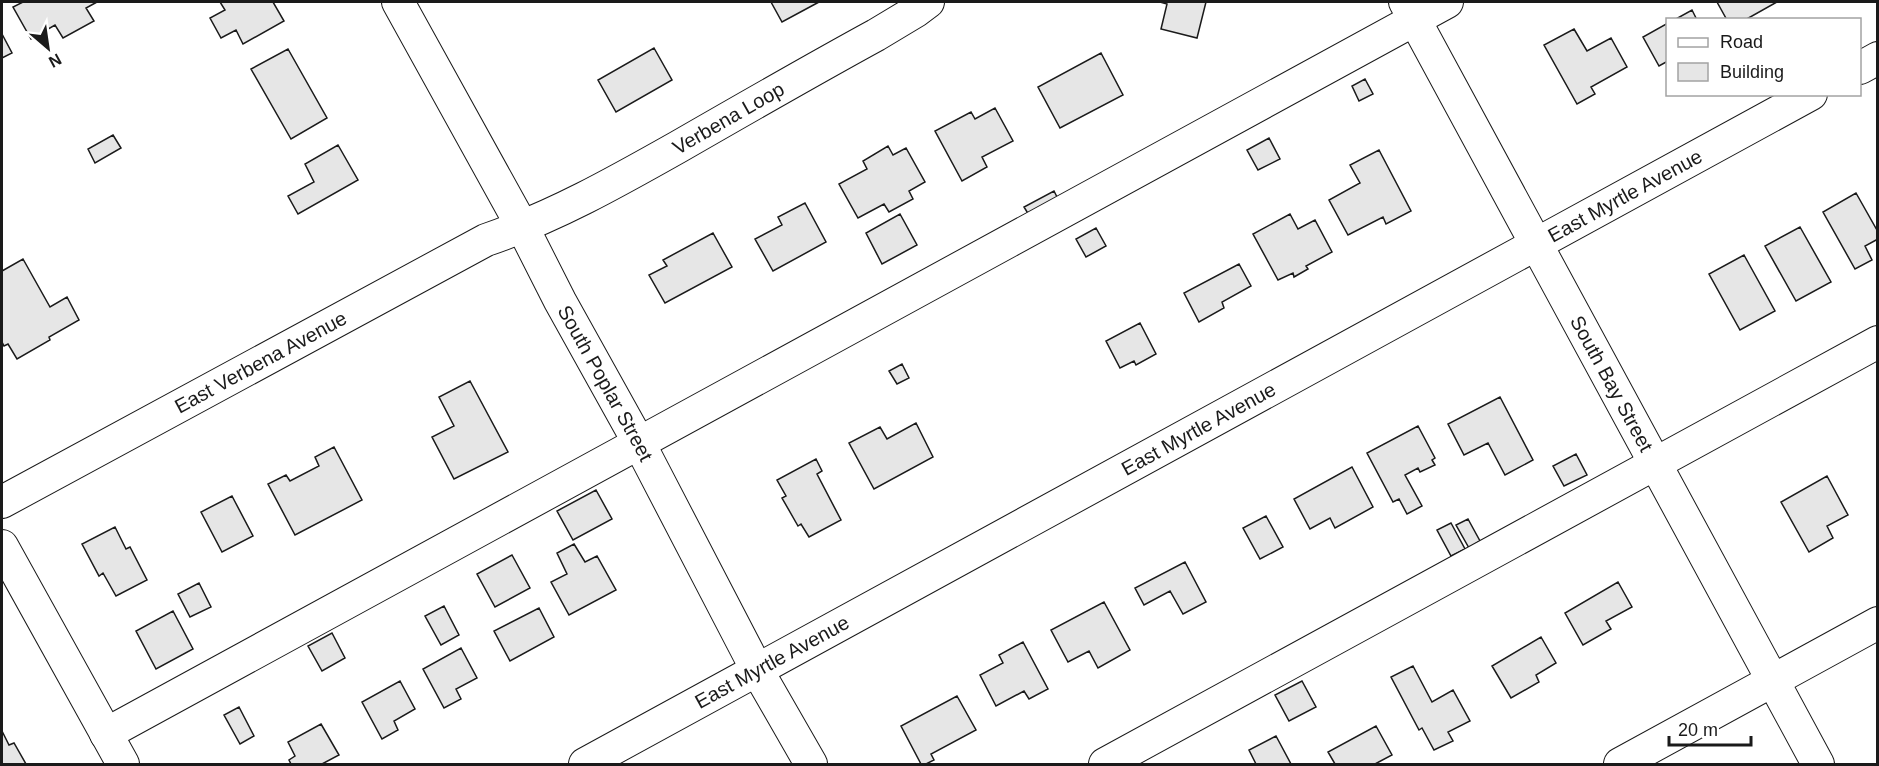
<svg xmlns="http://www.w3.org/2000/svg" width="1879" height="766" viewBox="0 0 1879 766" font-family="Arial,sans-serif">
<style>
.building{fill:#e6e6e6;stroke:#1a1a1a;stroke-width:1.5}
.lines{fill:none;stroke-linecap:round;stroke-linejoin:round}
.minor-casing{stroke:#1a1a1a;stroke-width:34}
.minor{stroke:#fff;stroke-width:32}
.labels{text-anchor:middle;stroke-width:4.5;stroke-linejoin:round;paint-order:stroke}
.street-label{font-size:20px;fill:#1a1a1a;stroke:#fff}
</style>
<rect width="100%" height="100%" fill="#fff"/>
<path class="building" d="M23 2H97L86 8 94 21 63 38 55 25 31 39 13 7Z
M220 2H273L284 21 243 44 236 30 221 38 210 18 225 10Z
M771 2H819L782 22Z
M1160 2H1206L1197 38 1161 29 1167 4Z
M1717 2H1777L1745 20H1727Z
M1692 10 1697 20H1674Z
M1668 23V61L1659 66 1643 37Z
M1574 29 1587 51 1611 38 1627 67 1591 87 1595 94 1577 104 1544 45Z
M2 34 12 53 2 58Z
M654 48 672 80 616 112 598 80Z
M288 49 327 118 291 139 251 69Z
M1101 53 1123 95 1060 128 1038 87Z
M1365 79 1373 94 1359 101 1352 86Z
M995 108 1013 141 982 157 987 167 962 181 935 131 971 112 975 119Z
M113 135 121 148 95 163 88 149Z
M1269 138 1280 159 1258 170 1247 150Z
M338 145 358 180 298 214 288 196 314 182 305 164Z
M888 146 893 155 906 148 925 182 909 191 913 199 889 212 884 204 858 218 839 184 867 169 863 161Z
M1379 150 1411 211 1386 224 1383 217 1348 235 1329 200 1360 183 1350 165Z
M1054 191 1061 205 1032 220 1024 207Z
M1856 193 1878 232V239L1865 246 1872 260 1855 269 1823 212Z
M805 203 826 242 773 271 755 239 782 225 778 217Z
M900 214 917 245 882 264 866 233Z
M1290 214 1298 229 1315 220 1332 252 1306 266 1308 269 1294 277 1293 273 1278 280 1253 234Z
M1800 227 1831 282 1796 301 1765 246Z
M1096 228 1106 246 1086 257 1076 239Z
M713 233 732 267 665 303 649 275 667 266 663 260Z
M1744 255 1775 311 1740 330 1709 274Z
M23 259 50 307 67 297 79 320 49 337 50 340 17 359 8 344 4 346 2 342V271Z
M1239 264 1251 286 1222 302 1224 308 1199 322 1184 293Z
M1140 323 1156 354 1136 365 1134 361 1120 368 1106 341Z
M902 364 909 378 897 384 889 371Z
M470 381 508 452 454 479 432 437 454 426 439 397Z
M1500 397 1533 460 1505 475 1488 443 1464 455 1448 424Z
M916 423 933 457 874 489 849 443 880 427 887 439Z
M1418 426 1435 458 1432 460 1435 465 1420 472 1418 468 1405 475 1422 506 1407 514 1399 499 1393 502 1367 453Z
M334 447 362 500 295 535 268 484 286 475 290 481 319 466 315 457Z
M1576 454 1587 475 1564 486 1553 466Z
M816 459 822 471 817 474 841 520 809 537 801 524 798 526 782 498 786 496 777 480Z
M1352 467 1373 507 1335 528 1330 518 1310 529 1294 499Z
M1827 476 1848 515 1827 526 1833 538 1809 552 1781 502Z
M596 490 612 519 573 540 557 511Z
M232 496 253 536 222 552 201 512Z
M1266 516 1283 547 1260 559 1243 528Z
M1468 519 1480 541 1469 548 1456 525Z
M1451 523 1465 549 1451 556 1437 530Z
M115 527 126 549 130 547 147 580 116 596 103 573 99 576 82 544Z
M574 544 585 562 597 556 616 590 569 615 551 582 567 574 557 553Z
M512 555 530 588 495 607 477 574Z
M1185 562 1206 602 1183 614 1170 591 1144 605 1135 588Z
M1618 582 1632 607 1606 621 1611 629 1583 645 1565 613Z
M199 583 211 607 190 617 178 594Z
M1104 602 1130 650 1098 668 1089 651 1068 662 1051 630Z
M444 606 459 635 441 645 425 616Z
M539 608 554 637 510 661 494 631Z
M173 611 193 649 156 669 136 631Z
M332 633 345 658 322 671 308 646Z
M1541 637 1556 663 1536 675 1539 682 1511 698 1492 666Z
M1023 642 1048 689 1029 699 1024 691 996 706 980 675 1003 663 999 655Z
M461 648 477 678 456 689 461 699 444 708 423 669Z
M1413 666 1432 702 1453 690 1470 721 1448 732 1453 741 1434 750 1422 728 1419 730 1391 677Z
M400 681 415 709 394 721 398 730 382 739 362 702Z
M1302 681 1316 707 1289 721 1275 695Z
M957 696 976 730 931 754 934 760 926 764H921L901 726Z
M239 707 254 736 240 744 224 715Z
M321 724 339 755 322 764H291L289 760 295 756 288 742Z
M1376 726 1392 755 1375 764H1335L1328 752Z
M2 731 9 745 14 743 26 764H2Z
M1276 736 1291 764H1256L1249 750Z"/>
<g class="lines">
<defs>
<g id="minor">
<path id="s1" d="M398 2 523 228 560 301 639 443 757 670 811 764"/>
<path id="s2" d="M1405 2 1818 764"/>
<path d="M1860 68 1878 58"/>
<path id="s3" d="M2 502 486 240C554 217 616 182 678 147 744 109 810 71 876 35L916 11 928 2"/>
<path d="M2 546 123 764"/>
<path d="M106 734 1447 2"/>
<path id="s4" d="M585 764 1811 94"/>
<path d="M1105 764 1878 342"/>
<path d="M1620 764 1878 623"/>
</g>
</defs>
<use href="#minor" class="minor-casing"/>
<use href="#minor" class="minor"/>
</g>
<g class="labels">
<g class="street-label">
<text dy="7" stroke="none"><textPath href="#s3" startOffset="822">Verbena Loop</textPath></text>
<text dy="7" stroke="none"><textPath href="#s4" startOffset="1185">East Myrtle Avenue</textPath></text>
<text dy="7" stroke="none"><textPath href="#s3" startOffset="294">East Verbena Avenue</textPath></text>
<text dy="7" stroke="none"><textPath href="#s1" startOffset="434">South Poplar Street</textPath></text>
<text dy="7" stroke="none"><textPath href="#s2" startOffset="434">South Bay Street</textPath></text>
<text dy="7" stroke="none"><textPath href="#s4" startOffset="699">East Myrtle Avenue</textPath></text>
<text dy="7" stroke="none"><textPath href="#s4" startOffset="213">East Myrtle Avenue</textPath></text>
</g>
</g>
<rect width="1879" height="766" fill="none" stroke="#1a1a1a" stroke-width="6"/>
<rect x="1666" y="18" width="195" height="78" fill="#ffffff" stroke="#a3a3a3" stroke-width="1.5"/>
<rect x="1678" y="38" width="30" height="9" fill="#ffffff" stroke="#a3a3a3" stroke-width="1.5"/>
<text x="1720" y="48" font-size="18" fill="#1a1a1a">Road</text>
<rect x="1678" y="63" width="30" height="18" fill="#e6e6e6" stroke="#a3a3a3" stroke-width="1.5"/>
<text x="1720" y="78" font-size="18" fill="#1a1a1a">Building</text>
<g transform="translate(48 48) rotate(151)" stroke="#ffffff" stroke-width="4.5" paint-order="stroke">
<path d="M0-4.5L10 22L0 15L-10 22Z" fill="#1a1a1a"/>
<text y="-9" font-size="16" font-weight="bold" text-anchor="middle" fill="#1a1a1a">N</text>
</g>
<path d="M1669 736v9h82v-9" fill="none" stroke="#1a1a1a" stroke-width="3"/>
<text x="1678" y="736" font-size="18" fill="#1a1a1a" stroke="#ffffff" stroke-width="4.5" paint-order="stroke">20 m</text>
</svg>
